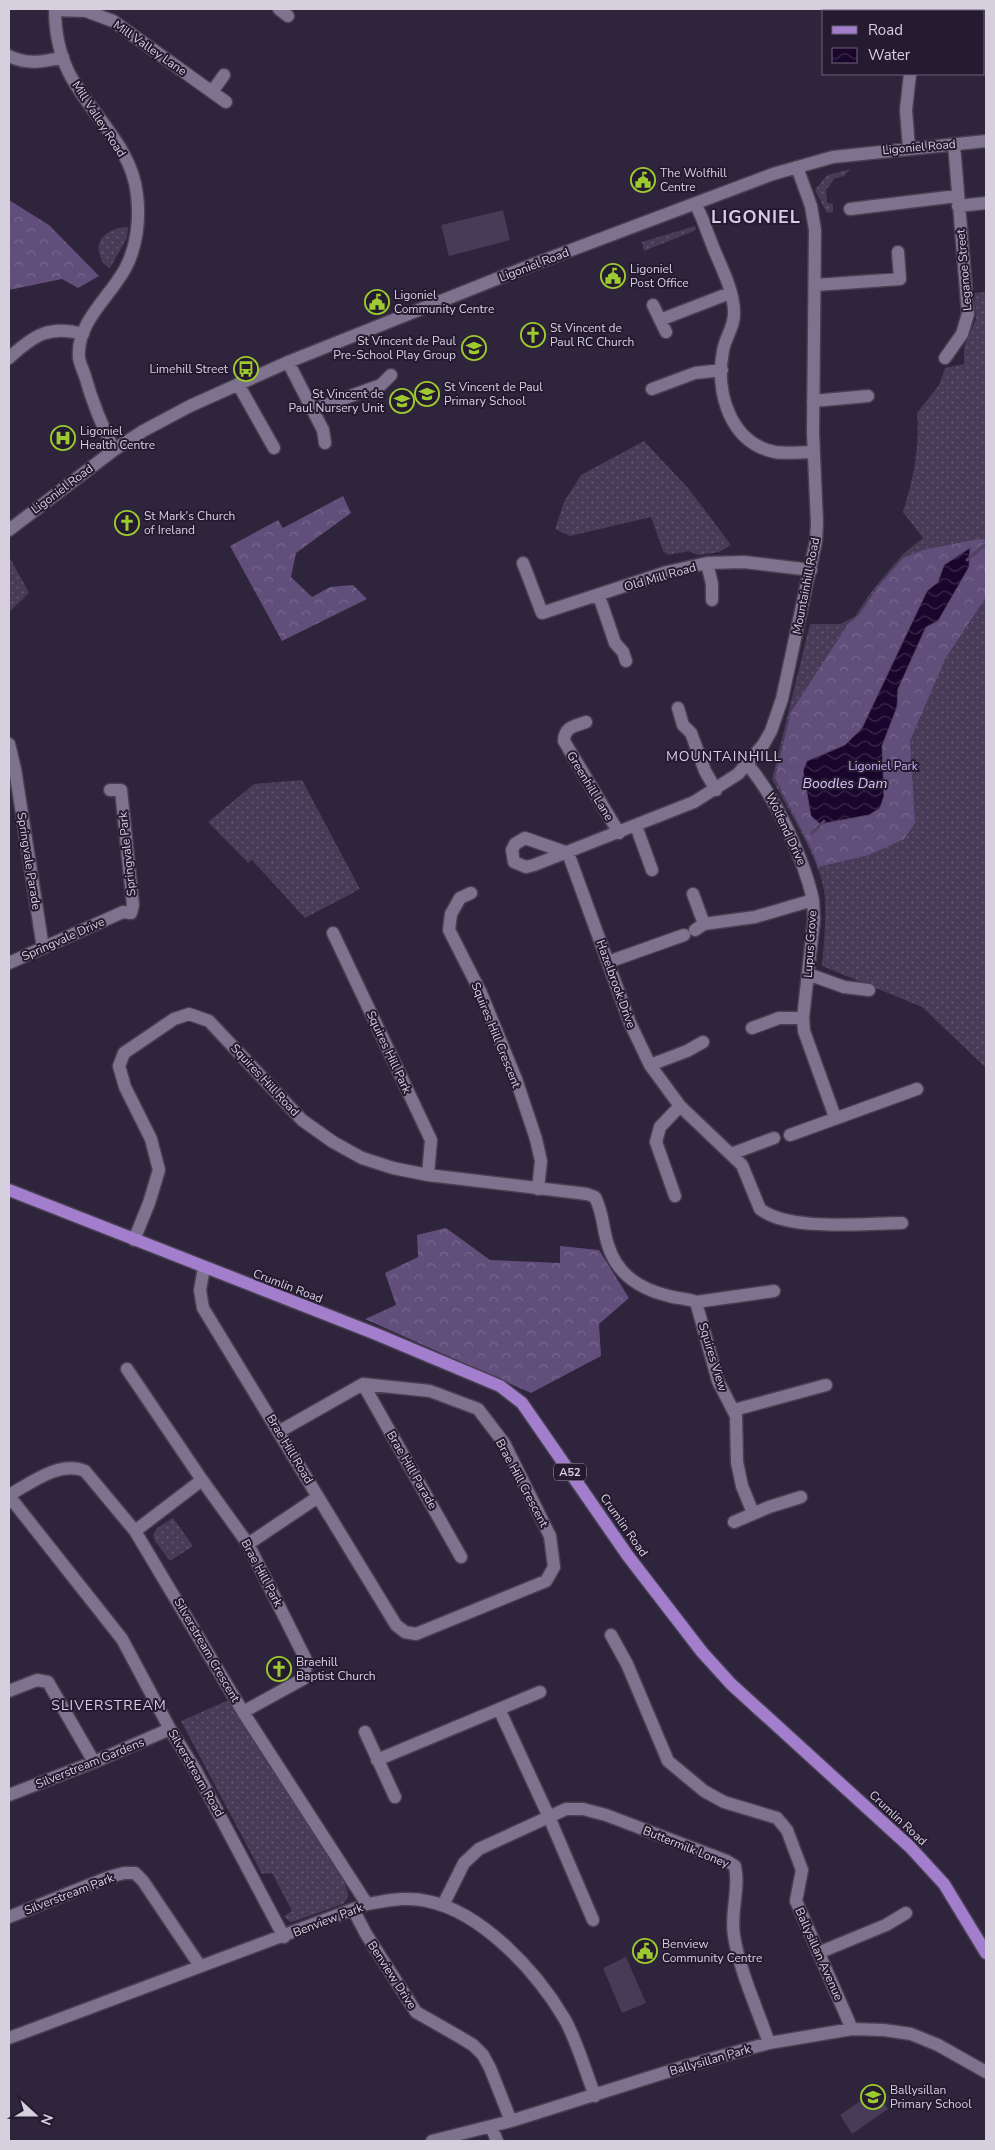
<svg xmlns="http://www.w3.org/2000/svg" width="995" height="2150" viewBox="0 0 995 2150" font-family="'Nunito Sans',sans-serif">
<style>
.grass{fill:url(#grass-dots)}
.forest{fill:url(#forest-crowns);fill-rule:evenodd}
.pitch{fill:#483b58}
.water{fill:url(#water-waves);stroke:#524261}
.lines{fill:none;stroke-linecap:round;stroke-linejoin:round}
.stream{stroke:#524261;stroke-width:3}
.minor-casing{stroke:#483f52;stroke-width:15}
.major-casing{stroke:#483f52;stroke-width:15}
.minor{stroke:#7e738e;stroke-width:12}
.major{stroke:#a27ecc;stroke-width:12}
.labels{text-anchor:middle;stroke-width:4;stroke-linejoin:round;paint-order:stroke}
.shield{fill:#241b30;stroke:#a199aa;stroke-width:1}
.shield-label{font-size:11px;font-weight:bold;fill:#d6cfde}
.street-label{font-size:12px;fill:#d6cfde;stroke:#241b30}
.poi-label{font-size:12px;fill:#d6cfde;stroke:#241b30;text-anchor:start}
.park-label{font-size:12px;fill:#cdaef5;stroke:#241b30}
.neighbourhood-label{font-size:14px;letter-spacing:1px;fill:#d8cce9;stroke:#241b30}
.water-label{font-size:14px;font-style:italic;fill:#dcc3fd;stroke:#241b30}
.district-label{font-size:18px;font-weight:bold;letter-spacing:1px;fill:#d8cce9;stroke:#241b30}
</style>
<defs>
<pattern id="grass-dots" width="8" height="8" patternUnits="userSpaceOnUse" patternTransform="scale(1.25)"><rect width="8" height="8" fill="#483b58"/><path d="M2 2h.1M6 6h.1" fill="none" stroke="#625670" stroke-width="1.8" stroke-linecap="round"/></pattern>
<pattern id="forest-crowns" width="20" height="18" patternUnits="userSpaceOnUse" patternTransform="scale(1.25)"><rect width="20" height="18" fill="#624e7b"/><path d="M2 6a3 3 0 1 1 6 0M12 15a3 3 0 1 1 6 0" fill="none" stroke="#78668d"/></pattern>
<pattern id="water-waves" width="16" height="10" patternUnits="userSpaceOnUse" patternTransform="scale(1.25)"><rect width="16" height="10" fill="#1a062c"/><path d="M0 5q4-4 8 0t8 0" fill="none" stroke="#3b294a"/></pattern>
</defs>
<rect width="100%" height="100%" fill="#2e243b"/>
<path class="grass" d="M851 169 844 176 835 178 826 190 827 203 833 204V212L827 213 815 190 827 175Z
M695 226 696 230 644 251 642 242Z
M125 227 128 228 127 238 110 268C104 265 102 262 100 256 94 238 109 229 125 227Z
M986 292V1068L922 1007 822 966C824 941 827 915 824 890 819 859 787 808 772 779L810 624H841L855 616 874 588 903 554 923 538 903 512C913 480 920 447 917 413L939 385 945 368 964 364V347L976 319 974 293Z
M644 441 688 488 731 545 719 552 698 555 689 551 668 555 663 551 651 517 570 536 555 529 564 502 581 475Z
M9 556 29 593 9 612Z
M302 780 360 889 305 918 252 860 248 863 208 822 254 784Z
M173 1518 193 1546 170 1561 155 1541 153 1535 157 1528Z
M231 1699 348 1884 345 1886C350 1894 349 1897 343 1904L295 1921 290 1922 284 1916 292 1911 272 1873 262 1874 181 1721Z"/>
<path class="forest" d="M9 200 49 225 99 276 78 288 62 279 9 290Z
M343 496 351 513 296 553 291 577 312 597 330 587 353 585 367 599 282 641 230 546 278 520 283 528Z
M979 539 986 540V597L945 659 910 741 915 823 904 839 869 855 818 867 813 852 775 778 791 712 848 624 859 615 877 588 903 558 923 550ZM969 548V567L938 621 926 627 898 689 897 707 882 746 884 796 807 761 845 745 862 728 927 591 938 582 944 565Z
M446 1228 490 1260 560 1263V1246L599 1250 629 1298 599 1324 601 1356 531 1393 365 1319 396 1305 385 1273 418 1257 417 1235Z"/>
<path class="pitch" d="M503 210 510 240 449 256 441 225Z
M626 1957 646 2003 622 2013 603 1968Z
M875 2091 888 2109 852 2134 840 2115Z"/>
<path class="water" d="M970 548 969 567 938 621 926 627 898 689 897 707 882 746 884 796 880 808 869 815 820 824 811 816 803 771 807 761 845 745 862 728 927 591 938 582 944 565Z"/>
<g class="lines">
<path class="stream" d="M967 560 986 544
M812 833 824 821"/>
<defs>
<path id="minor" d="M55 9C55 30 59 52 68 71 89 114 132 145 137 195 140 219 137 247 125 269 110 297 76 322 79 358 80 364 83 370 85 376 92 401 102 426 114 450
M279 9 288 16
M55 10 86 11 113 21 226 102
M9 56C27 65 44 62 63 57
M212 92 224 75
M909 148 906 110 910 74
M695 204C702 215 705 227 710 239 718 262 733 286 734 311 735 327 725 337 723 351 715 392 730 443 775 452 787 454 801 452 813 452
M958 206 986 203
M850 209 957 196
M816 285 900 279 898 252
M653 305 666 332
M660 320 730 293
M9 358C34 335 49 325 83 334
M945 358 962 334 968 314 954 144
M288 362 323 430 325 443
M238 384 274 448
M652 389 695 373 722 370
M813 401 868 396
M312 410 381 385 391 375
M9 530 114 450 143 431 190 406 288 362 534 264 773 174 833 157 986 141
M523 563 542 613 667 572 707 563 744 562 811 570
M707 563 712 584V600
M599 596 615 643 623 652 626 661
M678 708 683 725 691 733 705 771 716 790
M586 722C575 726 564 727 564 741L619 833
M9 744 15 769 43 948
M747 764C775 796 804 859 813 900
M636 826 652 870
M568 853 525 838 515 844 512 850 514 862 526 867 534 865 694 802 738 774 763 745 771 731 782 699 816 541 817 523 813 433 815 230 811 206 797 167
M568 853 630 1023 650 1065 680 1106 742 1165 760 1209C790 1232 865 1223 902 1223
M471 893 460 898 451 914 449 930 481 993 516 1079 536 1139 541 1161 538 1189
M693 894 704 924
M695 930 704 924 755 917 813 900 814 919 803 1018H779L752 1028
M333 933 431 1140 428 1175
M608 962 684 935
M9 963 123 912 131 913 133 905 121 790H110
M808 974 844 987 869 990
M803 1018 804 1031 835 1117
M650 1065 687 1051 703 1042
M790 1135 917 1089
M731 1154 774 1138
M675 1196 656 1142 660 1127 680 1106
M134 1240 149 1203 159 1170 151 1139 125 1087 119 1066 124 1053 174 1019 189 1014 209 1021 302 1120 333 1142 362 1158 393 1168 428 1175 587 1194 595 1197C604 1215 602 1227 608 1245 617 1275 640 1289 669 1296 678 1299 687 1298 696 1302L718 1381 736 1416 737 1462 742 1486 753 1513
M204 1268 200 1290 203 1308 396 1625 405 1632 416 1634 546 1581 554 1567 550 1536 504 1443 478 1409 430 1391 363 1384 280 1431
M696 1302 774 1291
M127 1369 202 1480 248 1544 307 1662 303 1679 243 1712
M363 1384 461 1557
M734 1410 826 1385
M9 1495C31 1483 60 1460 85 1471L135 1531 243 1712 367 1904
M9 1496 122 1639 170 1729 196 1771 284 1937
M734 1522 769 1507 801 1497
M135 1531 202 1480
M248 1544 318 1497
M611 1635 627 1664 668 1761 704 1791 724 1802 777 1818 787 1830 802 1870 796 1901 852 2029
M9 1691 37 1680 48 1682 94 1762
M499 1709 549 1817 593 1920
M365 1732 395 1797
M377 1760 540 1692
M9 1795 94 1762 170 1729
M443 1905 464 1863 479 1849 566 1809H583L606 1815 727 1861 735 1866C740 1890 730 1911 734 1936 740 1972 757 2008 769 2043
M353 1909 366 1934 416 2012 458 2036 473 2045 483 2055 490 2068 511 2121
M9 1917 109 1877 124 1873H135L143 1881 200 1966
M818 1953 886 1925 906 1913
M9 2038 367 1904C387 1901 407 1896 427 1901 482 1912 536 1971 564 2018 576 2038 586 2073 595 2096
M491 2126 497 2141
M432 2141 511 2121 689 2065 769 2043 852 2029 884 2030 911 2034 938 2045 986 2072"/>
<path id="major" d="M9 1190 376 1334 500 1386 522 1403 628 1556 702 1652 731 1684 910 1847 944 1884 986 1953"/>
</defs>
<use href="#minor" class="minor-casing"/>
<use href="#major" class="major-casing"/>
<use href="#minor" class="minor"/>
<use href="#major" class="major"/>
</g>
<defs>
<symbol id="civic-ring" viewBox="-11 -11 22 22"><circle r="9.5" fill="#241b30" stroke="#9dca2f" stroke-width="1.5"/><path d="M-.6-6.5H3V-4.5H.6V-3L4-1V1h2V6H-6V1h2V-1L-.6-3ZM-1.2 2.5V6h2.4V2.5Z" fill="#9dca2f"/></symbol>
<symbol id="church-ring" viewBox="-11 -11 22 22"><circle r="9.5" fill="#241b30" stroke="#9dca2f" stroke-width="1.5"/><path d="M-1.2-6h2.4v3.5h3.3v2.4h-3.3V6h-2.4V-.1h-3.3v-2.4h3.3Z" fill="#9dca2f"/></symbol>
<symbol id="school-ring" viewBox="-11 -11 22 22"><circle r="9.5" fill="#241b30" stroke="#9dca2f" stroke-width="1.5"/><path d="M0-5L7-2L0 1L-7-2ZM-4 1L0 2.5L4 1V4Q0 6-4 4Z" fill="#9dca2f"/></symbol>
<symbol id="bus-ring" viewBox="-11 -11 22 22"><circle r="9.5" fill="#241b30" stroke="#9dca2f" stroke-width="1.5"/><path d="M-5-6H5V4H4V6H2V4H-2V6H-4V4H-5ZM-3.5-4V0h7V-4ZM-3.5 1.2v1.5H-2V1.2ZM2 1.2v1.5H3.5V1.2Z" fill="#9dca2f"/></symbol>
<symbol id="hospital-ring" viewBox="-11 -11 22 22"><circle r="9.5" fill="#241b30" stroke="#9dca2f" stroke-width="1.5"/><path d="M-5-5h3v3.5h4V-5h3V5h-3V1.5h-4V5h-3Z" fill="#9dca2f"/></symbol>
</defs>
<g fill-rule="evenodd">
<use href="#civic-ring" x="629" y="166" width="28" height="28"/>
<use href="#civic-ring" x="599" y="262" width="28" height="28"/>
<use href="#civic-ring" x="363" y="288" width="28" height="28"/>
<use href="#church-ring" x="519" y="321" width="28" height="28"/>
<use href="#school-ring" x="460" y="334" width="28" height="28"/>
<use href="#bus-ring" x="232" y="355" width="28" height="28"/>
<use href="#school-ring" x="413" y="380" width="28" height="28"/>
<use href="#school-ring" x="388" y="387" width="28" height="28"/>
<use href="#hospital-ring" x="49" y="424" width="28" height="28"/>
<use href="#church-ring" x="113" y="509" width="28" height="28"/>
<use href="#church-ring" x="265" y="1655" width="28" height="28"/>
<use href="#civic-ring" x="631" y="1937" width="28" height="28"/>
<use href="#school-ring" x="859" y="2083" width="28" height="28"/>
</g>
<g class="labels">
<rect class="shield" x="554" y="1463.5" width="32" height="17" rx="4"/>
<g class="shield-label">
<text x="570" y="1476">A52</text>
</g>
<g class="street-label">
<text transform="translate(150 48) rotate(35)" y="4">Mill Valley Lane</text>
<text transform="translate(99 119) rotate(57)" y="4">Mill Valley Road</text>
<text transform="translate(919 147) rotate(-5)" y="4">Ligoniel Road</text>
<text transform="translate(534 265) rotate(-21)" y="4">Ligoniel Road</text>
<text transform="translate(964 270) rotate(-95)" y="4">Leganoe Street</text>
<text transform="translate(62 489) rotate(-37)" y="4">Ligoniel Road</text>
<text transform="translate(660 577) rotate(-16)" y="4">Old Mill Road</text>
<text transform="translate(806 586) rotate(-79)" y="4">Mountainhill Road</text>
<text transform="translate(590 786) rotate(59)" y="4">Greenhill Lane</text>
<text transform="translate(786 829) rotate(65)" y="4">Wolfend Drive</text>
<text transform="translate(127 854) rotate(-96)" y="4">Springvale Park</text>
<text transform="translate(29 861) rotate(81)" y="4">Springvale Parade</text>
<text transform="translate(63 939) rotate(-24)" y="4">Springvale Drive</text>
<text transform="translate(810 944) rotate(-86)" y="4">Lupus Grove</text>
<text transform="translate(616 984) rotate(70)" y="4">Hazelbrook Drive</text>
<text transform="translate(496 1035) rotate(68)" y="4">Squires Hill Crescent</text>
<text transform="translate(389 1052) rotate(65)" y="4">Squires Hill Park</text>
<text transform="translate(265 1080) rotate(47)" y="4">Squires Hill Road</text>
<text transform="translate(288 1286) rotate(21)" y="4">Crumlin Road</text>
<text transform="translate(713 1357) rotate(73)" y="4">Squires View</text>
<text transform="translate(290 1449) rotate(59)" y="4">Brae Hill Road</text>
<text transform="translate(412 1470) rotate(60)" y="4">Brae Hill Parade</text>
<text transform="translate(522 1483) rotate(62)" y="4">Brae Hill Crescent</text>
<text transform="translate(624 1525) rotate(55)" y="4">Crumlin Road</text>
<text transform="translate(262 1573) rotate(62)" y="4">Brae Hill Park</text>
<text transform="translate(207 1650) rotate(60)" y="4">Silverstream Crescent</text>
<text transform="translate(90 1763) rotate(-22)" y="4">Silverstream Gardens</text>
<text transform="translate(196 1773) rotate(60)" y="4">Silverstream Road</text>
<text transform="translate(898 1818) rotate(43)" y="4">Crumlin Road</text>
<text transform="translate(686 1847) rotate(22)" y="4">Buttermilk Loney</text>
<text transform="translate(69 1894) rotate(-21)" y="4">Silverstream Park</text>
<text transform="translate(328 1920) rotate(-21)" y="4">Benview Park</text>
<text transform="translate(819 1954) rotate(66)" y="4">Ballysillan Avenue</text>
<text transform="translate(392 1975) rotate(57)" y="4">Benview Drive</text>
<text transform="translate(710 2060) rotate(-16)" y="4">Ballysillan Park</text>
</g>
<g class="poi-label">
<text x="660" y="177">The Wolfhill<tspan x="660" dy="14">Centre</tspan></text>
<text x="630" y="273">Ligoniel<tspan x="630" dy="14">Post Office</tspan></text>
<text x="394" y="299">Ligoniel<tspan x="394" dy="14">Community Centre</tspan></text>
<text x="550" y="332">St Vincent de<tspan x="550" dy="14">Paul RC Church</tspan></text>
<text x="456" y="345" text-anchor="end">St Vincent de Paul<tspan x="456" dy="14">Pre-School Play Group</tspan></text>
<text x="228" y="373" text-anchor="end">Limehill Street</text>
<text x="444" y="391">St Vincent de Paul<tspan x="444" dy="14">Primary School</tspan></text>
<text x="384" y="398" text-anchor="end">St Vincent de<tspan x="384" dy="14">Paul Nursery Unit</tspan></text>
<text x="80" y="435">Ligoniel<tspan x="80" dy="14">Health Centre</tspan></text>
<text x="144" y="520">St Mark's Church<tspan x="144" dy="14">of Ireland</tspan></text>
<text x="296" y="1666">Braehill<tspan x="296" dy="14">Baptist Church</tspan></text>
<text x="662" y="1948">Benview<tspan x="662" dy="14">Community Centre</tspan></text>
<text x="890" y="2094">Ballysillan<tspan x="890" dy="14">Primary School</tspan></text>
</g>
<g class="park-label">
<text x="883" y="770">Ligoniel Park</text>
</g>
<g class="neighbourhood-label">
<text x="724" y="761">MOUNTAINHILL</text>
<text x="109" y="1710">SLIVERSTREAM</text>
</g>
<g class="water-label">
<text x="845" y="788">Boodles Dam</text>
</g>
<g class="district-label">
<text x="756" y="223">LIGONIEL</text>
</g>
</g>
<rect width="995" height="2150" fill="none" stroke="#d6cfde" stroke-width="20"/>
<rect x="822" y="10" width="162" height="65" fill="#241b30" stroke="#6b6376"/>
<rect x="832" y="26" width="25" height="8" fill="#a27ecc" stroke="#6b6376"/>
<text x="868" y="35" font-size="15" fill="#d6cfde">Road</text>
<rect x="832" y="48" width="25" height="15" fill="url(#water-waves)" stroke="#6b6376"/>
<text x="868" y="60" font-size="15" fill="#d6cfde">Water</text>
<g transform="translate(35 2115) rotate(111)" stroke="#241b30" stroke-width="4" paint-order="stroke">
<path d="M0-4L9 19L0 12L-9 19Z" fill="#d6cfde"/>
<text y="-8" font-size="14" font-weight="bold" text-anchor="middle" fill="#d6cfde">N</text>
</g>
</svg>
